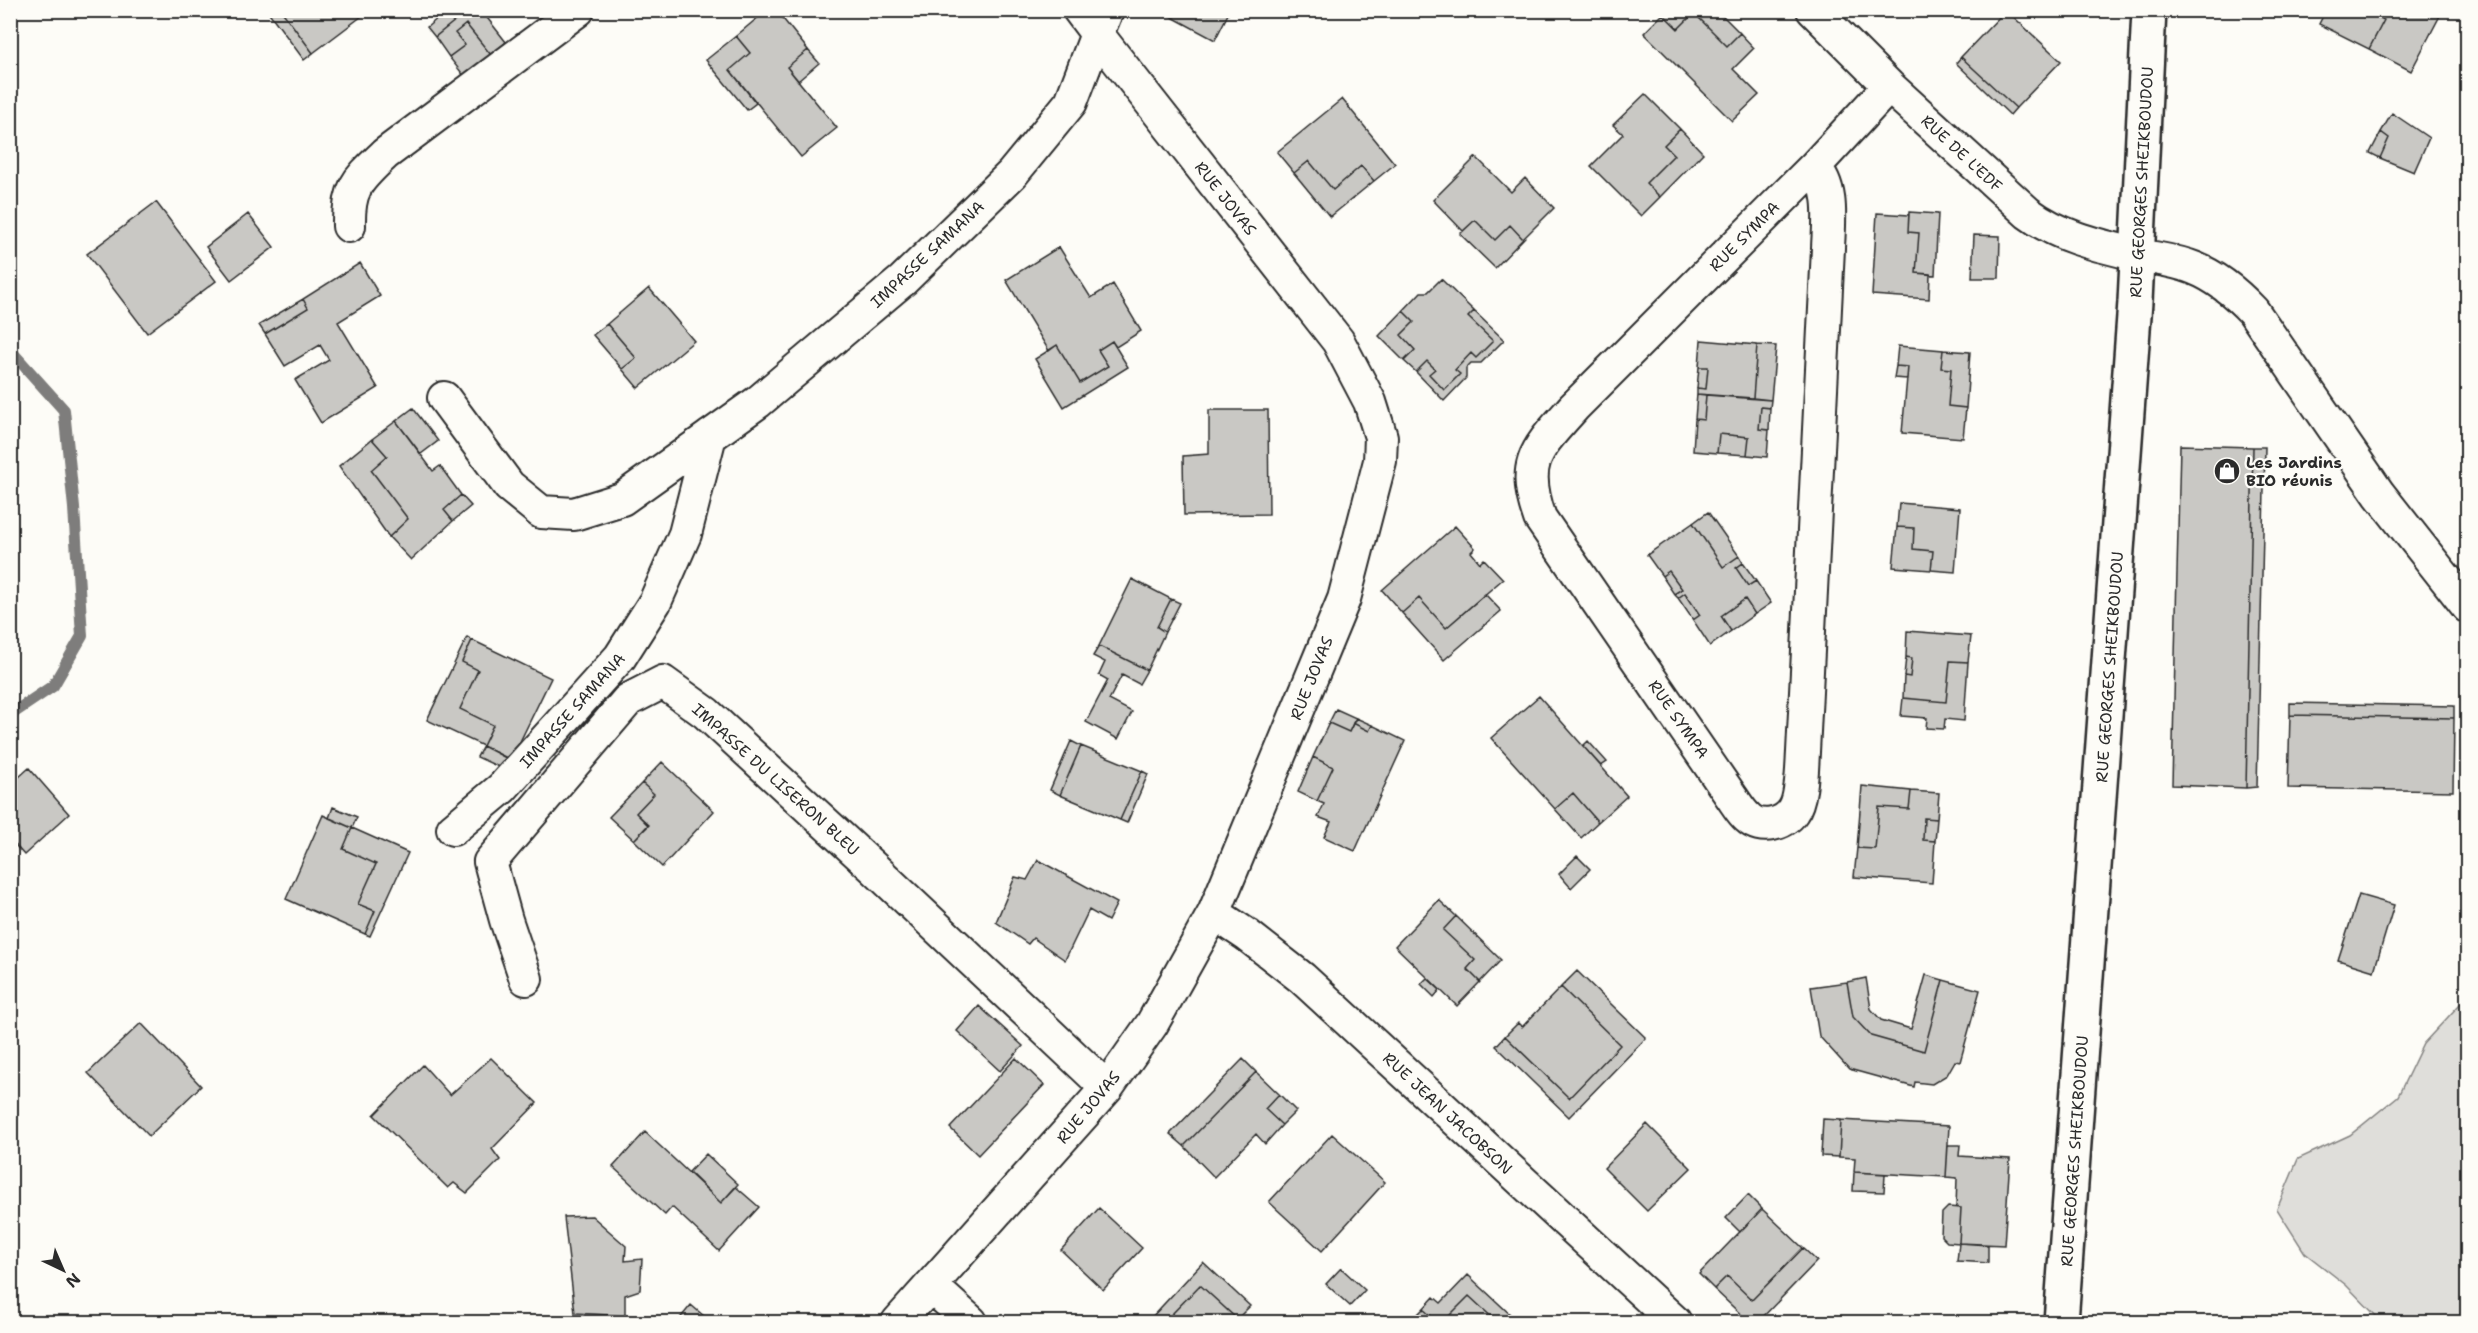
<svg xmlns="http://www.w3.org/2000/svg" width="2478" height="1333" viewBox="0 0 2478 1333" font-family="'Shantell Sans',sans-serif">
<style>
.green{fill:#dfdeda;stroke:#858482;stroke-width:1.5}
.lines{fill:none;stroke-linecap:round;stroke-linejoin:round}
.stream{stroke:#7e7d7b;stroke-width:12}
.building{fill:#c9c8c4;stroke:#2b2b2b;stroke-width:1.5}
.minor-casing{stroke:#2b2b2b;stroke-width:36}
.tertiary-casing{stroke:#2b2b2b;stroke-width:38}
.minor{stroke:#fdfcf7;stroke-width:32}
.tertiary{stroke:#fdfcf7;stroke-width:33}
.labels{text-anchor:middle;stroke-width:4.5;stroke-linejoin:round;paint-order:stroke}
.street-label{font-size:16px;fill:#2b2b2b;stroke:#fdfcf7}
.poi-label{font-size:16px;font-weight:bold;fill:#2b2b2b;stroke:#fdfcf7;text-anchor:start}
</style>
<rect width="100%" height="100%" fill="#fdfcf7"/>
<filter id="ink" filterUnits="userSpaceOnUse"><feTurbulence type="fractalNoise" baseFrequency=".0167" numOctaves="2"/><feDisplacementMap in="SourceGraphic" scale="12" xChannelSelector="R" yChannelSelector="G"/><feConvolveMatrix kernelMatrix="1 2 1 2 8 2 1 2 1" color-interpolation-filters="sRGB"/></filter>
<g filter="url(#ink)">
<path class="green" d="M2467 1000V1322H2382L2346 1285 2305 1253 2277 1209 2298 1159 2350 1135 2398 1096 2423 1044 2462 1002Z"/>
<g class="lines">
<path class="stream" d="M10 350 64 410 74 508 82 636 53 686 10 715"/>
</g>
<path class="building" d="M267 10H281L313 53 304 60Z
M281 10H365L366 13 313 53Z
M448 10H456L461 16 435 37 427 27Z
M456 10H481L506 42 491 55 466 24 455 33 465 45 449 57 435 37 461 16Z
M767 10H776L808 50 787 67 837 128 801 157 730 70 750 53 736 36Z
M1159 10H1230L1215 40Z
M1667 10H1717L1740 33 1727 46 1694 13 1678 29 1663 14Z
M2006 10 2061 61 2016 108 1961 57Z
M2326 10H2366L2384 20 2369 49 2319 24Z
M2366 10H2443L2411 71 2369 49 2384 20Z
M1694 13 1727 46 1740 33 1754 48 1733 69 1759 95 1732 121 1644 33 1663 14 1678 29Z
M466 24 491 55 465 77 449 57 465 45 455 33Z
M736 36 750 53 730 70 756 103 747 110 706 60Z
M808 50 819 63 798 81 787 67Z
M1961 57 2016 108 2010 115 1956 63Z
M1645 94 1680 129 1664 145 1674 155 1646 183 1660 197 1641 216 1591 166 1623 134 1613 125Z
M1342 99 1395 164 1374 181 1361 166 1333 190 1309 161 1294 173 1277 152Z
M2392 113 2429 138 2414 172 2380 158 2389 138 2381 132Z
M1680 129 1703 153 1660 197 1646 183 1674 155 1664 145Z
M2381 132 2389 138 2380 158 2370 153Z
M1476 157 1511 192 1525 178 1554 208 1523 239 1510 225 1495 240 1475 220 1463 231 1433 200Z
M1309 161 1333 190 1361 166 1374 181 1330 217 1294 173Z
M156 202 216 281 147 333 87 254Z
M1909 212 1938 214 1935 275 1916 273 1919 233 1908 232Z
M1877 213 1909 215 1908 232 1919 233 1916 273 1930 274 1929 299 1872 295Z
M248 214 274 247 231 280 206 247Z
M1475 220 1495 240 1510 225 1523 239 1495 268 1460 234Z
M1974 235 2000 236 1999 278H1972Z
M1059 247 1091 298 1113 284 1141 331 1116 347 1112 341 1098 350 1108 366 1080 383 1057 345 1049 351 1006 280Z
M360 263 380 296 338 322 378 388 321 423 295 380 329 360 320 345 285 366 265 334 308 308 303 299Z
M1441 279 1474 311 1468 317 1493 341 1476 358 1471 353 1455 370 1460 374 1444 390 1429 374 1435 369 1427 361 1416 372 1404 361 1415 350 1401 335 1414 322 1403 311 1421 292H1428Z
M649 288 694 341 638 388 622 369 636 358 607 324Z
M303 299 308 308 265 334 259 325Z
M1403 311 1414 322 1401 335 1415 350 1404 361 1379 336Z
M1474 311 1504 340 1481 363H1471L1466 368V378L1444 401 1416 372 1427 361 1435 369 1429 374 1444 390 1460 374 1455 370 1471 353 1476 358 1493 341 1468 317Z
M607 324 636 358 622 369 593 335Z
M1701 340 1757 345 1753 398 1697 394V388L1706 389 1708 367H1699Z
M1112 341 1128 367 1064 407 1035 359 1057 345 1080 383 1108 366 1098 350Z
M1757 345 1776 346 1771 400 1753 398Z
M1898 346 1943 350 1941 368 1951 369 1948 406 1966 408 1963 438 1902 433 1908 367 1896 366Z
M1943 350 1970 352 1966 408 1948 406 1951 369 1941 368Z
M1896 366 1908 367 1907 379 1894 378Z
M1699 367H1708L1706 389 1697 388Z
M1697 394 1706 395 1704 420 1695 419Z
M1706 395 1771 400 1770 408 1761 407 1759 429 1769 430 1767 457 1747 455 1749 437 1719 434 1717 453 1693 451 1695 419 1704 420Z
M1761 407 1770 408 1769 430 1759 429Z
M413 408 438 441 421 454 396 421Z
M1209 410H1268L1269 514 1184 515 1183 456 1209 454Z
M396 421 433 471 440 466 461 495 444 510 453 521 411 560 389 537 408 519 371 470 387 456 372 439Z
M1719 434 1749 437 1747 455 1717 453Z
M372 439 387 456 371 470 408 519 389 537 339 466Z
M2180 445 2253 447 2246 788 2172 785Z
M2253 447H2265L2257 787 2246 788Z
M461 495 471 506 453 521 444 510Z
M1899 503 1960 508 1955 572 1931 570 1933 551 1913 549 1914 528 1897 527Z
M1708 512 1739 556 1723 567 1693 523Z
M1693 523 1723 567 1739 556 1743 563 1736 568 1748 586 1756 581 1771 603 1755 614 1745 599 1721 616 1731 631 1710 646 1693 620 1700 615 1685 593 1678 598 1674 594 1682 589 1669 571 1662 576 1647 555Z
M1455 526 1475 548 1471 552 1480 563 1484 559 1503 579 1446 628 1419 598 1402 613 1382 590Z
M1897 527 1914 528 1913 549 1933 551 1931 570 1893 567Z
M1743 563 1756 581 1748 586 1736 568Z
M1669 571 1682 589 1674 594 1662 576Z
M1132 579 1171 599 1157 627 1165 632 1147 670 1099 646Z
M1685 593 1700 615 1693 620 1678 598Z
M1485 594 1501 611 1444 660 1402 613 1419 598 1446 628Z
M1171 599 1180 603 1165 632 1157 627Z
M1745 599 1755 614 1731 631 1721 616Z
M1907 631 1971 636 1968 662 1950 661 1946 702 1903 698 1904 676 1910 677 1912 658 1906 657Z
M467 637 472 640 462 662 478 670 460 709 493 725 483 746 427 720Z
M472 640 551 678 511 760 483 746 493 725 460 709 478 670 462 662Z
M1099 646 1147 670 1139 684 1122 675 1109 700 1132 712 1118 739 1086 722 1108 680 1099 675 1105 662 1093 656Z
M1906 657 1912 658 1910 677 1904 676Z
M1950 661 1968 662 1964 721 1945 719 1944 729 1926 728 1927 718 1901 716 1903 698 1946 702Z
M1539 696 1627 796 1598 822 1573 793 1555 809 1491 738Z
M2290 703 2454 706V718L2290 715Z
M1336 709 1356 718 1349 732 1329 723Z
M2290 715 2454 718 2453 791 2288 788Z
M1356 718 1372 725 1369 731 1353 723Z
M1329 723 1349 732 1353 723 1369 731 1372 725 1405 741 1355 851 1324 837 1331 822 1318 817 1324 804 1317 801 1333 767 1313 757Z
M1071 741 1081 746 1060 795 1050 790Z
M1588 741 1607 762 1601 766 1583 746Z
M483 746 506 758 501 768 477 757Z
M1081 746 1142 771 1120 820 1060 795Z
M1313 757 1333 767 1317 801 1298 792Z
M662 762 714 811 662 867 634 840 649 825 636 813 654 794 642 783Z
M29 768 69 814 24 855 10 839V785Z
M1142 771 1148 774 1127 823 1120 820Z
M642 783 654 794 636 813 648 825 634 840 609 817Z
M1862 786 1911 791 1909 809 1879 807 1875 849 1857 848Z
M1911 791 1939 793 1937 819 1924 818 1923 840 1935 841 1932 883 1854 877 1857 848 1875 849 1879 807 1909 809Z
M1573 793 1598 822 1581 838 1555 809Z
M333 807 357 817 352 828 329 818Z
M323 815 352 828 343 849 376 864 358 904 375 911 365 934 286 899Z
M1924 818 1937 819 1935 841 1923 840Z
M352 828 408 853 370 936 365 934 375 911 358 904 376 864 343 849Z
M1577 856 1590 869 1571 888 1559 874Z
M1038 860 1117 903 1108 921 1089 910 1065 960 1033 938 1028 944 996 922 1015 877 1027 880Z
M2359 895 2394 905 2374 971 2338 960Z
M1439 900 1456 916 1443 930 1475 960 1467 969 1480 982 1457 1006 1395 946Z
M1456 916 1501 960 1480 982 1467 969 1475 960 1443 930Z
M1577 971 1646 1038 1569 1117 1496 1046 1505 1036 1569 1098 1620 1045 1561 987Z
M1926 975 1943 980 1924 1051 1871 1036 1853 1017 1847 982 1866 978 1871 1009 1881 1020 1911 1029Z
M1427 978 1440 990 1434 997 1421 984Z
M1943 980 1980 990 1960 1062 1955 1061 1947 1075 1932 1084 1915 1082 1914 1087 1849 1069 1819 1036 1811 987 1847 982 1853 1017 1871 1036 1924 1051Z
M1561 987 1620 1045 1569 1098 1505 1036 1518 1023 1522 1027Z
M979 1006 1023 1046 1000 1071 957 1031Z
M141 1023 201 1086 149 1136 88 1073Z
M491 1058 537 1103 492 1149 500 1160 467 1193 454 1183 448 1188 374 1115 423 1065 450 1095Z
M1016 1058 1044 1085 978 1155 950 1128Z
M1243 1059 1256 1072 1184 1146 1170 1134Z
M1256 1072 1279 1094 1265 1109 1282 1125 1265 1144 1256 1134 1214 1177 1184 1146Z
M1279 1094 1296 1111 1282 1125 1265 1109Z
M1823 1119 1841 1120 1839 1157 1821 1156Z
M1841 1120 1949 1126 1946 1177 1854 1172 1855 1158 1839 1157Z
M1647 1124 1691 1168 1647 1211 1604 1168Z
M645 1132 721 1203 736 1187 759 1207 719 1251 672 1207 665 1215 613 1167Z
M1332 1134 1385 1182 1322 1251 1269 1202Z
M1948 1145H1960L1959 1156 2010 1159 2004 1245 1959 1243 1961 1208 1956 1207 1957 1178 1946 1177Z
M706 1154 738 1184 721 1203 689 1172Z
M1854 1172 1885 1174 1884 1192 1853 1191Z
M1748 1195 1762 1209 1740 1232 1726 1218Z
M1948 1207 1961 1208 1959 1243 1947 1242 1941 1236 1942 1213Z
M1099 1208 1142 1248 1103 1290 1061 1250Z
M1762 1209 1803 1248 1752 1300 1727 1276 1714 1289 1699 1274Z
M592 1216 626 1246 625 1261 642 1259 640 1290 625 1295V1316L575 1313 564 1217Z
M1959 1243 1988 1245V1263L1957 1261Z
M1803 1248 1817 1261 1758 1322H1749L1714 1289 1727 1276 1752 1300Z
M1203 1262 1250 1306 1240 1316 1247 1322H1235L1238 1320 1200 1285 1170 1316 1177 1322H1156L1151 1318Z
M1341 1268 1365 1290 1350 1306 1326 1284Z
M1468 1275 1513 1317 1507 1322H1497L1469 1296 1443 1322H1438L1423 1309 1434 1297 1441 1303Z
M1200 1285 1238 1320 1235 1322H1177L1170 1316Z
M1469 1296 1497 1322H1443Z
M691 1305 711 1322H677Z
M1423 1309 1438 1322H1410Z"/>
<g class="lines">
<defs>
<path id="minor" d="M1813 10 1889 86 2028 213C2060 237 2097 245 2135 254 2155 259 2174 260 2194 268 2217 277 2236 293 2253 311L2379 494 2468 607
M1814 167C1834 187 1829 221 1828 248L1803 752C1802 767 1802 799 1793 811 1784 825 1760 830 1748 818 1741 812 1736 803 1731 796L1540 518C1520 461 1537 449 1574 407L1814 167 1889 86
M349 226C348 187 358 180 385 154L578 10
M444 398 509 486 541 512 574 514 622 499 758 402 903 280 1012 174 1071 102 1097 34 1079 10
M453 829 502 788 620 657 655 602 685 534 710 436
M1214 913 1247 935 1302 978 1675 1322
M526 979 506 920 490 862 628 700 663 682 706 713 875 869 1107 1088
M931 1286 971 1322
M898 1322 1107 1088 1152 1024 1214 913 1344 599 1380 461 1381 437 1370 402 1338 341 1097 34 1107 10"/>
<path id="tertiary" d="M2061 1322 2135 302 2149 10"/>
</defs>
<use href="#minor" class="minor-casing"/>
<use href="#tertiary" class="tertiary-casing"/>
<use href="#minor" class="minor"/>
<use href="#tertiary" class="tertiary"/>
</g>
</g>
<defs>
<symbol id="shop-disc" viewBox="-11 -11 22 22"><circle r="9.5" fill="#2b2b2b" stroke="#fdfcf7"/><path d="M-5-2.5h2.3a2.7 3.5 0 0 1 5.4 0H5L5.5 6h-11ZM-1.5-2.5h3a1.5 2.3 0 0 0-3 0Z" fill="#fff"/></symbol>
</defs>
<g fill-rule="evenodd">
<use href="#shop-disc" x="2212" y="456" width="30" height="30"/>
</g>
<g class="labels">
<g class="street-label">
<text transform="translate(1962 153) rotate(43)" y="6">RUE DE L'EDF</text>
<text transform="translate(2141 182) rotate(-87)" y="6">RUE GEORGES SHEIKBOUDOU</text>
<text transform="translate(1226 198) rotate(52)" y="6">RUE JOVAS</text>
<text transform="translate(1744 236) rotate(-45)" y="6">RUE SYMPA</text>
<text transform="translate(927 254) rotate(-43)" y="6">IMPASSE SAMANA</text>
<text transform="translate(2109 667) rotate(-86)" y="6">RUE GEORGES SHEIKBOUDOU</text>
<text transform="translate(1311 678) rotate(-68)" y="6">RUE JOVAS</text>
<text transform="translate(572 710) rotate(-48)" y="6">IMPASSE SAMANA</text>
<text transform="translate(1679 719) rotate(55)" y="6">RUE SYMPA</text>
<text transform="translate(776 779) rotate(42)" y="6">IMPASSE DU LISERON BLEU</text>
<text transform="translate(1088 1107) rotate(-50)" y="6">RUE JOVAS</text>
<text transform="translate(1448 1113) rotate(43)" y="6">RUE JEAN JACOBSON</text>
<text transform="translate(2074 1151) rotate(-86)" y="6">RUE GEORGES SHEIKBOUDOU</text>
</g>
<g class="poi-label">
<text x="2246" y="468">Les Jardins<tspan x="2246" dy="18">BIO réunis</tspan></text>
</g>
</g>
<rect width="2478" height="1333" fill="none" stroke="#fdfcf7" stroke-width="36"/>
<rect x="18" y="18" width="2442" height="1297" fill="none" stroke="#2b2b2b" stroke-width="2" filter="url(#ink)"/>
<g transform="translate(63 1270) rotate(136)" stroke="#fdfcf7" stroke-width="4.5" paint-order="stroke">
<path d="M0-4.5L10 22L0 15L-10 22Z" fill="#2b2b2b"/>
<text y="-9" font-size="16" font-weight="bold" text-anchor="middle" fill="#2b2b2b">N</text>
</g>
</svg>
